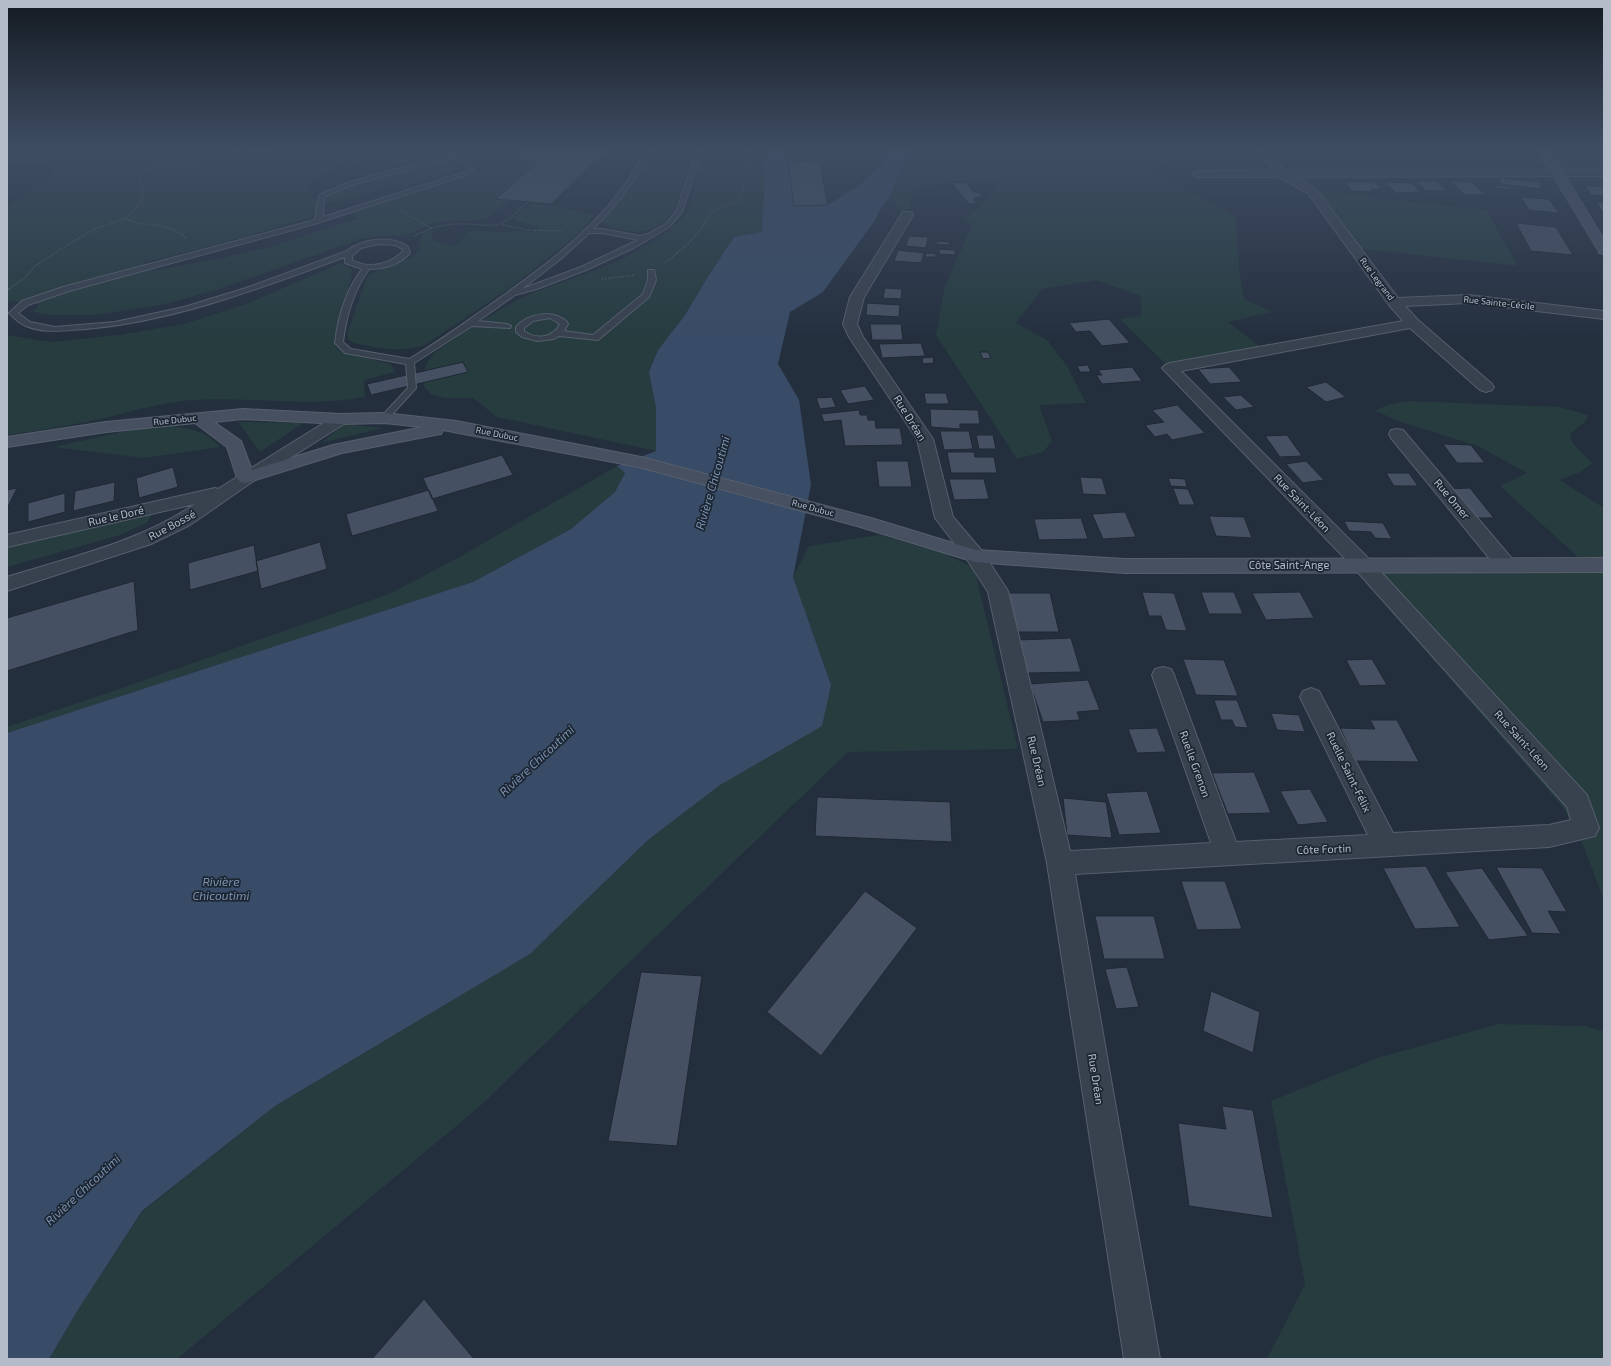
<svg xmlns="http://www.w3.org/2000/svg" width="1611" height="1366" viewBox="0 0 1611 1366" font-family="'Exo 2',sans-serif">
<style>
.green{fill:#263c3f}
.water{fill:#394c67}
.building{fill:#455162;stroke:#1f2835}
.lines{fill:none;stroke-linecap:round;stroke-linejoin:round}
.lane-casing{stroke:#565f6c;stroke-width:2}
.street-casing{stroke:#565f6c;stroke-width:2}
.secondary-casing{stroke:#565f6c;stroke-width:2}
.path-far1{stroke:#44595c;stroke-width:1.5;stroke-dasharray:1.5 1.5;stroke-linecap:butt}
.path{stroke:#44595c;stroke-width:2;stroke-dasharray:2 2;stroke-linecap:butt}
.lane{fill:#38414e;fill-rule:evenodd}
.street{fill:#38414e;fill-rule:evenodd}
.secondary{fill:#465061;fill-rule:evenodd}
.labels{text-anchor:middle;stroke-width:3.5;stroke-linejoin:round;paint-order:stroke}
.far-street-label{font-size:9px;fill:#b4bcc9;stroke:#1d2633}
.street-label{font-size:11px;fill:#b4bcc9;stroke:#1d2633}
.water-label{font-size:12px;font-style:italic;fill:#7c92b1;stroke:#1d2633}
</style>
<rect width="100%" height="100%" fill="#242f3e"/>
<path class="green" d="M21 148H517L490 150 441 148 409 162 382 169 360 168 347 158 312 182 307 188 310 195 318 205 311 217 245 237 143 263 152 271 218 259 270 247 360 218 348 214 477 172 482 168V159L486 156 539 161 495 199 509 201 488 217 476 221 451 220 434 223 405 236H382L361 239 219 289 166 304 95 315H50L33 312 39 304 7 301V206L54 175 51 164 7 165V156Z
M667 148H692C688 162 678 205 670 215 660 228 645 234 629 231 620 230 610 228 603 223V220C619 199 644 157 667 148Z
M703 148H766L762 232 734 237 709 275 685 315 658 350 649 372 656 408V451L497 417 473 398H444L431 394 424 387V382L468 372 463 362 425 371C427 354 445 346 457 337 482 321 506 304 533 293 563 281 595 272 624 258 646 246 688 224 693 197 696 182 693 161 703 148Z
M914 148H1192L1195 150 1175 159 1151 172 1236 217 1239 270 1244 299 1272 312 1228 322 1264 350 1170 368 1120 319 1141 315V296L1096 280 1042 289 1016 323 1047 340 1067 366 1086 403 1039 405 1052 441 1043 452 1017 459 936 335 945 286 972 225 965 219 988 200 999 183 957 181 913 188 909 209 901 211 890 197 899 171Z
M1541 148H1604V173L1557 172Z
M444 160 453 161 461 166 457 170 407 186 397 184 336 203 327 202 323 200 329 193 379 177Z
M1312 191 1486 210 1518 266 1354 248Z
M531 204 562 207 594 215 581 232 511 287 425 345C400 353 379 348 354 343L348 339 347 333 368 275 400 261C409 261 415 254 420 249L419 245 423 232 428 230 434 231 431 236 434 241 455 246 471 230 506 233 513 230 532 232 539 228 512 219Z
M341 263 352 269 351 279 334 339 336 347 342 352 391 364 395 372 364 380 365 397C309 408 250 396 192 400 164 402 137 410 109 417 75 425 41 430 7 435V335L51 342 119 335 184 324 249 303Z
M1410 401 1560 407 1588 415 1586 421 1570 434 1573 444 1593 463 1580 472 1560 480 1604 508V900L1583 845 1563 807 1354 570 1589 567 1500 486 1527 473 1478 446 1404 423 1375 411 1387 405Z
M238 422 303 423 260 452Z
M345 424 383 428 321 443Z
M165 425C190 429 202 428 220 447L144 458 53 447 140 428Z
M617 466 625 473 615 492 571 529 473 582 7 733V727L10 726 119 689 389 594 456 559Z
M150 510 152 515 147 523 120 535 7 567V543Z
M879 535 943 553 974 568 1018 749 848 752 479 1107 177 1359H49L76 1313 142 1212 275 1106 530 954 648 840 720 785 831 685 793 577 809 546Z
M1498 1024 1586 1026 1604 1032V1359H1267L1305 1284 1271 1101 1377 1058Z"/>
<path class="water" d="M766 148H783L788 162 794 206 828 205 862 183 882 164 885 148H912L899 171 890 197 881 208 875 220 823 292 790 312 778 364 799 400 811 485 793 577 831 685 822 726 720 785 648 840 530 954 275 1106 142 1211 76 1313 49 1359H7V733L473 582 571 529 615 492 625 473 617 466 656 451V408L649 372 658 350 685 315 709 275 734 237 762 232Z"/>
<path class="building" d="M519 148 548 150 551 148H609L551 204 496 199 539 161 506 158Z
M819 161 828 205 794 206 788 162Z
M1499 178 1539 182 1541 189 1501 184Z
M1415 181H1436L1447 191H1426Z
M1450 181 1471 182 1486 195H1465Z
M965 182 974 192H978L983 197 973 198 977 203 969 204 952 183Z
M1345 182H1375L1381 189H1371L1373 192 1352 191Z
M1385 182 1411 183 1421 192 1396 193Z
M1494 185 1510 187V190L1495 188Z
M1585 185 1604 187V196L1591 195Z
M1521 197 1549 199 1559 213 1529 210Z
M1596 202 1604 203V212L1602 211Z
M1516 223 1556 227 1573 255 1531 251Z
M909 236 928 237 926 248 906 246Z
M937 241 950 242 949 245 936 244Z
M939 249 955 250V255L939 254Z
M898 250 924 253 921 263 894 261Z
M926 253 936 254V257H925Z
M885 288 902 289 901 299 883 298Z
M867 303 900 305 899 317 866 315Z
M1109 319 1130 343 1102 346 1090 331 1076 332 1069 323Z
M870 324H901L903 340H872Z
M921 343 925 356 882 358 879 344Z
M980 352H988L991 358 983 359Z
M933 357 934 363 923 364 922 358Z
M463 362 468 372 371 395 367 384Z
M1088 365 1091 372H1080L1077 366Z
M1132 367 1142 381 1102 384 1096 375H1102L1098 370Z
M1229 367 1242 382 1210 384 1198 369Z
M1326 382 1346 397 1326 402 1306 387Z
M865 386 874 400 848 404 840 390Z
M924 393H946L949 404H926Z
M1241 395 1254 407 1236 410 1223 397Z
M832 397 836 407 820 409 816 398Z
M1177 405 1205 433 1172 440 1167 434 1155 437 1145 425 1164 422 1152 410Z
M930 409 978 410 980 424H960V429L931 427Z
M859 410 860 415H867L868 420H875L876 428H900L903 445 845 446 841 420 824 422 821 414Z
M940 431H969L973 449 944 450Z
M976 435H993L996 449H979Z
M1287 435 1302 456 1280 457 1265 436Z
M1443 444 1471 445 1485 463H1457Z
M947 452H974L975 457H994L997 473H951Z
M502 455 513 475 432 499 423 478Z
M876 461H908L912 487H879Z
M1306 461 1324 480 1303 483 1286 464Z
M173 467 178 487 139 498 136 478Z
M1386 473H1409L1418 486H1394Z
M1080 477 1102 478 1107 495 1083 494Z
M1168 478 1185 479 1187 487 1171 486Z
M949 479H984L989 499 954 500Z
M115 482 114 501 73 511 75 491Z
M17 488 7 509V490Z
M1173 488 1188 489 1195 505H1179Z
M1470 488 1494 518H1469L1446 489Z
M429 490 438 511 352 536 346 514Z
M65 493V512L28 522V503Z
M1125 512 1136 537 1103 539 1092 514Z
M1209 516 1244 517 1252 538 1216 536Z
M1081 518 1088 539 1039 540 1034 519Z
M1344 521 1383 523 1392 539 1375 538 1371 532 1349 531Z
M320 542 327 569 261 589 256 561Z
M254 545 258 571 190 590 188 563Z
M134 581 138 630 7 671V618Z
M1142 592 1174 593 1187 631 1166 630 1161 616H1149Z
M1201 592H1234L1243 614H1209Z
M1300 592 1314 618 1266 620 1252 593Z
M1006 593H1050L1059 632H1014Z
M1071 638 1081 672 1027 673 1018 640Z
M1183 659 1224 660 1238 696 1196 695Z
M1372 659 1387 685 1360 686 1346 660Z
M1088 680 1100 710 1077 712 1080 720 1043 722 1030 684Z
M1214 700H1237L1248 728 1235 727 1232 720H1221Z
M1271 713 1299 715 1305 732 1277 730Z
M1370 720H1397L1419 762 1356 761 1340 728 1375 729Z
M1157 728 1166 752 1137 753 1128 729Z
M1254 772 1271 813 1228 814 1212 773Z
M1310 789 1328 822 1298 825 1280 791Z
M1147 791 1161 833 1119 835 1106 793Z
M817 797 950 802 952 842 815 836Z
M1063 798 1106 802 1112 838 1067 835Z
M1426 866 1460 927 1415 929 1383 868Z
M1496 867 1542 868 1567 912 1548 911 1561 934 1532 933Z
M1482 868 1528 936 1489 940 1445 872Z
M1181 881H1225L1242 929 1197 930Z
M865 891 917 928 821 1056 767 1012Z
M1095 916H1154L1165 959H1104Z
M1127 967 1139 1007 1116 1009 1105 969Z
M641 972 702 976 677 1146 608 1141Z
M1211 991 1260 1012 1253 1053 1203 1031Z
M1222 1106 1253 1110 1273 1218 1189 1206 1178 1123 1226 1129Z
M424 1299 474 1359H372Z"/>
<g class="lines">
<defs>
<path id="lane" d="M647 148H653C636 178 618 205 593 229H603L640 236 648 234 665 225 676 212 697 148H703L682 212 669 227 634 248 586 270 537 289 515 295 478 321 507 324 511 326 510 328 472 326 414 363 416 388 387 420H381L380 418 408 388 406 364 345 353 335 343C338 317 346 290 362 269L345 263V257C260 288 176 321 86 329 66 330 45 334 26 326 20 324 13 317 9 313L22 301 63 287 315 220 319 195 350 182 453 154 466 159 474 170 466 175 311 225 69 291 28 305 18 313 30 322 55 327 115 322 184 307 246 288 347 251C362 238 393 235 408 247L410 253C399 265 384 269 369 269 354 290 346 317 343 342L351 349 409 359C437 343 463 324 490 305 535 273 583 239 618 194 629 180 638 164 647 148ZM453 158 462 161 468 169 462 173 323 217 324 197 354 184ZM589 233H603L638 240 581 267 522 289 562 258ZM379 244 395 245 403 249 402 252C389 265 368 269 352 260V256L361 248Z
M648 270H654L656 280 649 297 598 340 559 336 554 339 537 341 522 337 516 332V327C528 313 553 309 567 322L568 324 564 331 593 335 643 294 648 280ZM550 318 560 324C553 338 536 340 524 331V328L533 321Z"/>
<path id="street" d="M1254 148H1264L1285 170H1604V176L1296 177 1316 189 1398 298 1468 295 1604 311V319L1468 303 1405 306 1418 320 1492 384 1494 387 1492 390 1486 392 1480 390 1410 328 1181 371 1369 559 1587 795 1599 828 1595 836 1549 847 1075 874 1160 1359H1124L1047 863 988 592 968 561 935 518 917 439 849 337 843 324 850 297 903 212H911L913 215 864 297 857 324 863 337 933 439 953 517 982 551 1008 591 1070 851 1211 843 1152 675 1155 669 1163 667 1171 669 1174 675 1236 842 1368 835 1300 697 1303 691 1311 688 1319 691 1393 833 1549 825 1571 820 1567 807 1355 569 1162 368 1165 365 1170 363 1403 321 1389 305 1308 193 1279 177H1198L1192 174 1198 171 1273 170Z
M341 414 347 416 349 419 347 422 252 482 190 525 151 544 7 591V577C71 557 139 542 195 504L7 547V535L215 488 218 489 335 416Z
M1397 429 1403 430 1513 560 1516 565 1513 570 1506 572 1499 570 1391 438 1389 434 1391 430Z"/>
<path id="secondary" d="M1535 148H1545L1563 172 1604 240V254L1599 253 1598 250 1551 172Z
M243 409 341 414 384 413 456 421 641 457 871 518 976 550 1125 559 1604 558V572L1125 573 975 562 857 526 639 467 443 430 441 434 435 435 342 453 246 483 240 482 237 478 227 447 195 423 106 432 7 447V437L106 422ZM243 419 341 424 384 423 423 427 333 445 252 470 241 441 214 422Z"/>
</defs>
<use href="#lane" class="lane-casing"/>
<use href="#street" class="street-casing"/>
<use href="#secondary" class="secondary-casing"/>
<path class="path-far1" d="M237 148 269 152 345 157 351 168
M665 157 677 148
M401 211 431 228
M125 218C146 202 143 199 140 174L143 171 241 150
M499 224 527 230 564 231
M414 236C430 228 447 223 465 224 476 224 488 227 499 224 510 221 519 209 528 202
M665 263 689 243 702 228 710 213 739 200 743 190 747 148
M602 279 635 275
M9 289 26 277 34 267 69 244 95 229 125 218C145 229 166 219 187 239"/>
<path class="path" d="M7 290 10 288"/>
<use href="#lane" class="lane"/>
<use href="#street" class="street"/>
<use href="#secondary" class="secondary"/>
</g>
<linearGradient id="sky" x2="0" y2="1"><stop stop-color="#141a22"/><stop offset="0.44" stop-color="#3f4d63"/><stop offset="1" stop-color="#3f4d63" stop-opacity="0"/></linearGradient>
<rect width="1611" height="339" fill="url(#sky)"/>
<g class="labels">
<g class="far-street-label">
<text transform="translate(1377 279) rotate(53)" y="3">Rue Legrand</text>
<text transform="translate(1499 303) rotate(6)" y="3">Rue Sainte-Cécile</text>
<text transform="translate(175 420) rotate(-6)" y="3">Rue Dubuc</text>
<text transform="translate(497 434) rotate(11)" y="3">Rue Dubuc</text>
<text transform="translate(813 508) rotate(15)" y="3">Rue Dubuc</text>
</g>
<g class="street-label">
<text transform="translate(910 418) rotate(58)" y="4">Rue Dréan</text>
<text transform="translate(1452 499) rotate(50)" y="4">Rue Omer</text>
<text transform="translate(1302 503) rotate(46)" y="4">Rue Saint-Léon</text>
<text transform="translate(116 516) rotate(-13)" y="4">Rue le Doré</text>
<text transform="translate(172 525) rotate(-28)" y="4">Rue Bossé</text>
<text x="1289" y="569">Côte Saint-Ange</text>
<text transform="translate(1522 740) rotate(48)" y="4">Rue Saint-Léon</text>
<text transform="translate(1037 761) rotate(77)" y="4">Rue Dréan</text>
<text transform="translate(1195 764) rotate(70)" y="4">Ruelle Grenon</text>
<text transform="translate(1349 772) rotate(64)" y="4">Ruelle Saint-Félix</text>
<text transform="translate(1324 849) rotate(-2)" y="4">Côte Fortin</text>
<text transform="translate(1096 1079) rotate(81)" y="4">Rue Dréan</text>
</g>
<g class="water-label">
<text transform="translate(713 483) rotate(-74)" y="4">Rivière Chicoutimi</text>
<text transform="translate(537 761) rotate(-43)" y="4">Rivière Chicoutimi</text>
<text x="221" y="886">Rivière<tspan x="221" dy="14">Chicoutimi</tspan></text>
<text transform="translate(83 1190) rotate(-43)" y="4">Rivière Chicoutimi</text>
</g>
</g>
<rect width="1611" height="1366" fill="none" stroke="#b4bcc9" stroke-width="16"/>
</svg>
